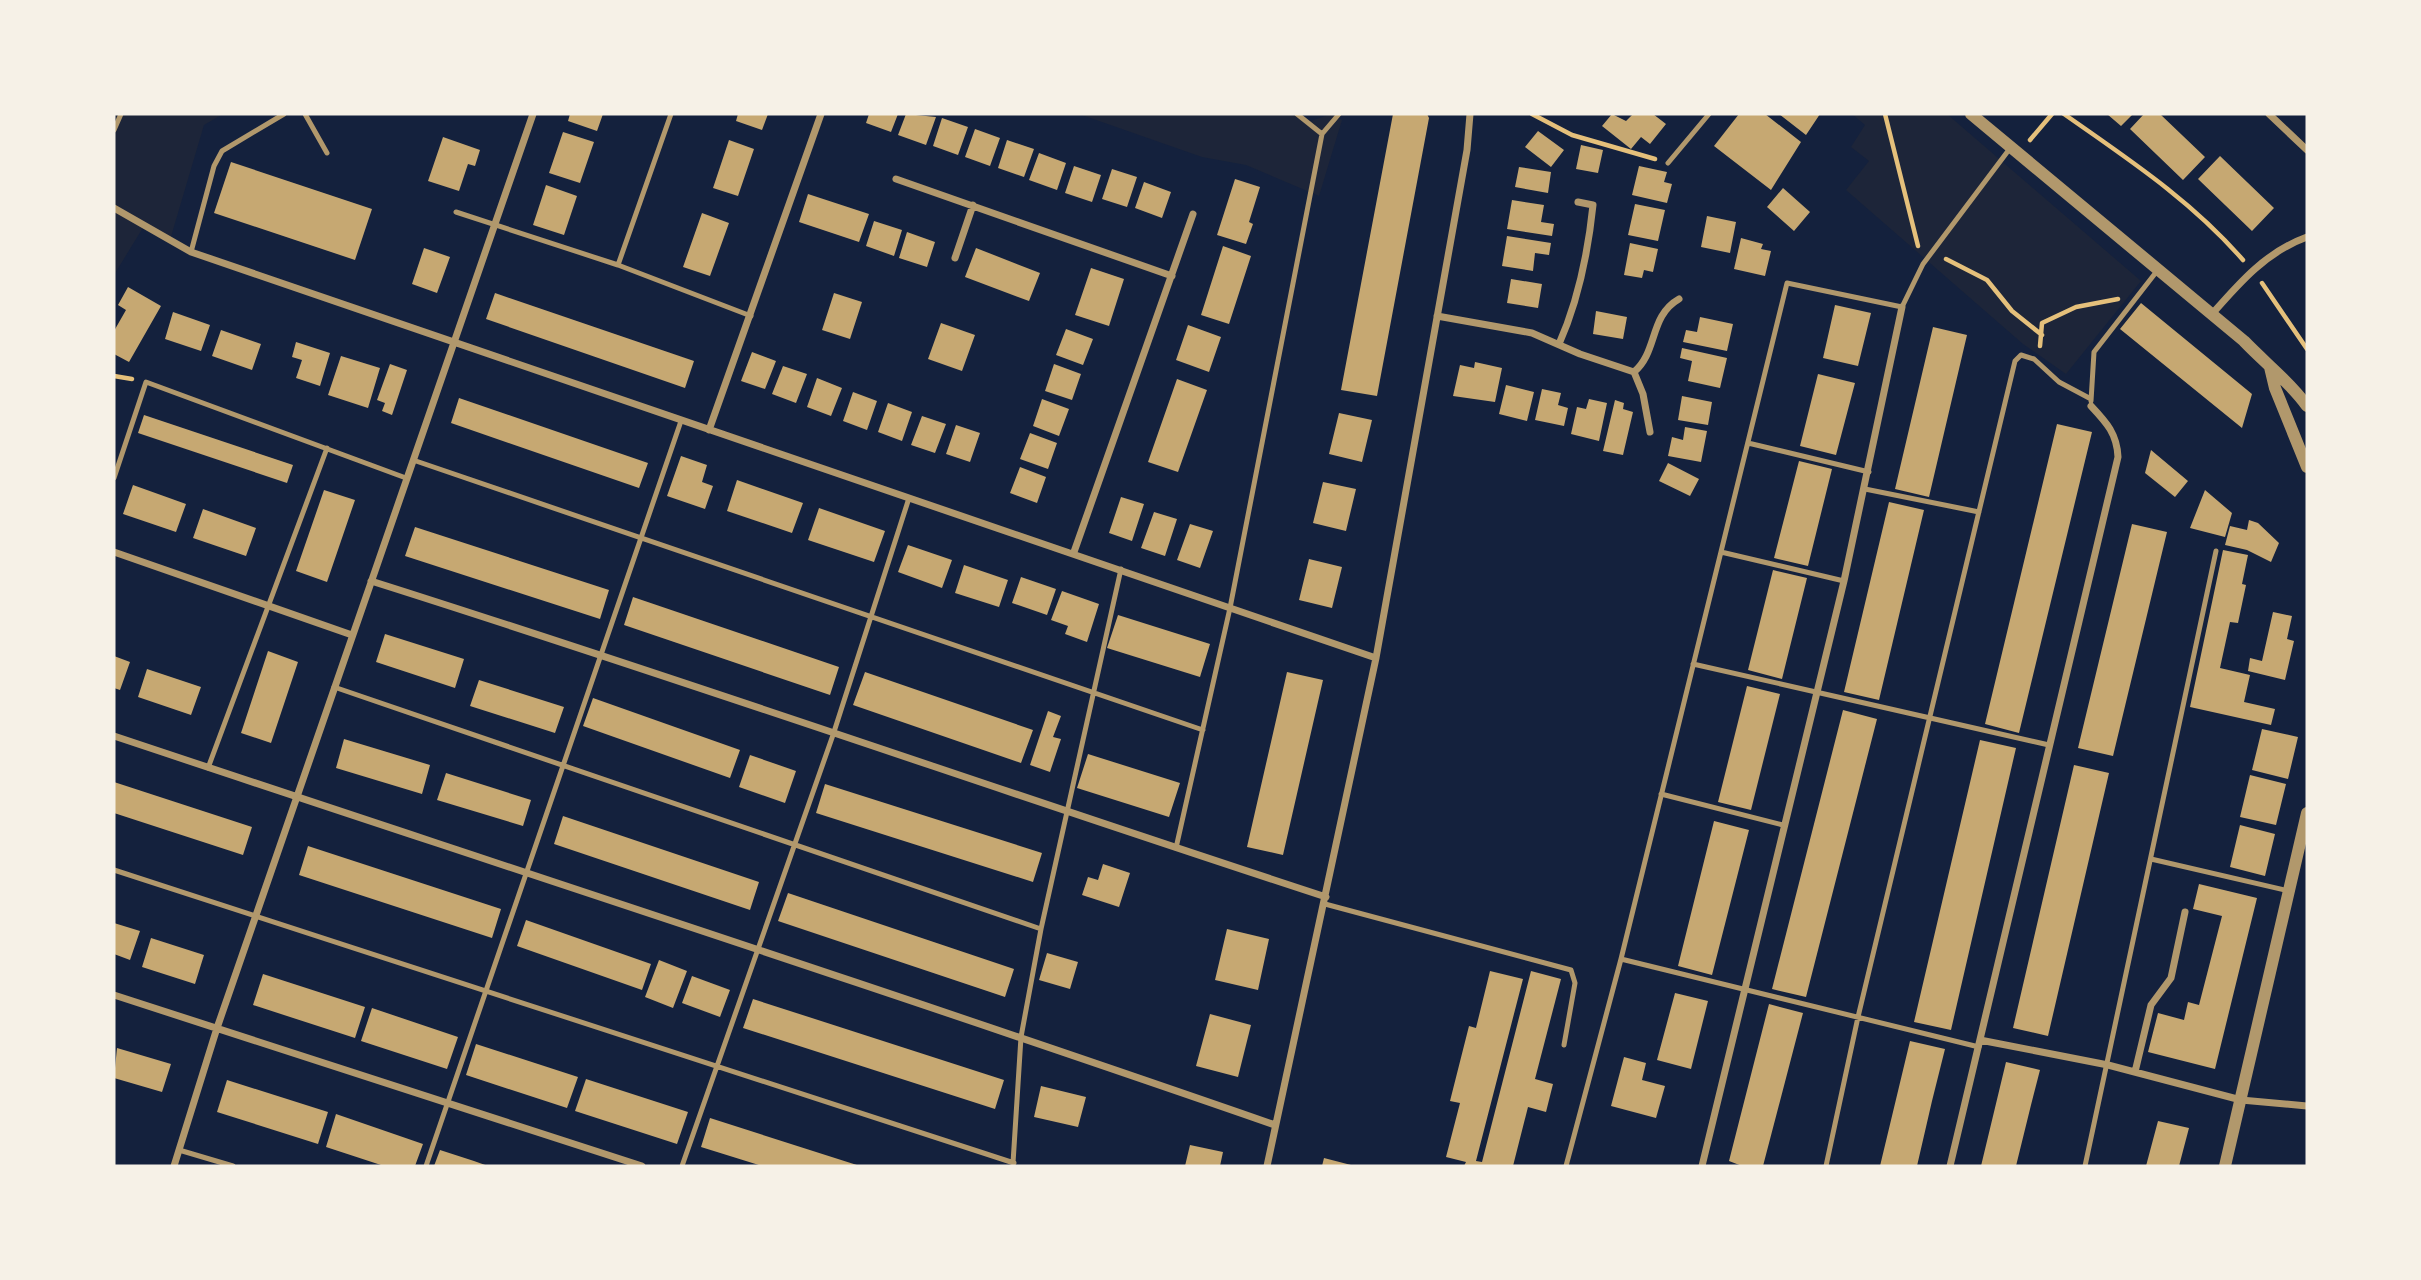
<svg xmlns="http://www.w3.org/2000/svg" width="2421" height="1280" viewBox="0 0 2421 1280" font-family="'Source Serif 4',serif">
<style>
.green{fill:#1d2539}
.building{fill:#c6a872}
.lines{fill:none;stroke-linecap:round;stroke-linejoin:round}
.path{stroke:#e5c07b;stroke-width:4.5}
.service{stroke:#b1986c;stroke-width:5}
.minor{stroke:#b1986c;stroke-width:7}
.tertiary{stroke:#b1986c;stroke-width:12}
</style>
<rect width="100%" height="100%" fill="#14213d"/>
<path class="green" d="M114 114H223L204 125 170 240 144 226 114 275Z
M1079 114H1297L1307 122 1332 114 1342 120 1319 196 1246 165 1202 157Z
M1852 114H1947L2141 281 2066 374 2023 344 1846 190 1869 161 1851 147 1865 125Z"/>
<path class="building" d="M570 114H603L597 131 568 121Z
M738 114H768L762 130 736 121Z
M869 114H898L891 132 866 123Z
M906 114 936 117 926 145 898 135Z
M1393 114H1427L1429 118 1377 396 1341 390Z
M1612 114 1626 121 1633 114H1653L1666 124 1650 144 1641 137 1631 149 1602 126Z
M1739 114H1765L1801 142 1771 190 1714 146Z
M1779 114H1820L1806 135Z
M2107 114H2133L2121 126Z
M2144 114H2160L2205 157 2183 180 2130 129Z
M942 118 968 127 958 155 933 146Z
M975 129 1000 138 990 166 965 157Z
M1538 131 1564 150 1551 167 1525 147Z
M563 132 594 142 580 183 549 173Z
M443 137 480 150 475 166 468 164 459 191 428 181Z
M729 140 754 149 738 196 713 188Z
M1007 140 1034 149 1024 177 998 168Z
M1581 145 1603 150 1598 173 1576 169Z
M1039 153 1066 163 1057 190 1029 180Z
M2220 156 2274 208 2252 231 2198 179Z
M231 162 372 209 355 260 214 213Z
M1074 166 1101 175 1092 202 1065 193Z
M1639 166 1667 172 1664 182 1672 184 1667 203 1632 195Z
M1519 167 1551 172 1548 193 1515 187Z
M1112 169 1137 177 1127 207 1102 199Z
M1235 179 1260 187 1249 222 1253 224 1246 244 1217 235Z
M1144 182 1171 192 1162 218 1135 208Z
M546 185 577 196 564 235 533 225Z
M1783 188 1810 212 1794 231 1767 207Z
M808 194 869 214 859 242 799 222Z
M1512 200 1544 205 1541 222 1554 224 1552 236 1507 229Z
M1635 204 1665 210 1658 241 1628 235Z
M702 213 729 223 710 276 683 267Z
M1707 216 1736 222 1730 253 1701 247Z
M874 221 902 230 894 256 866 246Z
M907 232 935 242 927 267 899 258Z
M1507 236 1551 243 1549 255 1535 253 1533 271 1502 266Z
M1741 238 1763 244 1761 249 1771 251 1765 276 1734 269Z
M1630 243 1658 249 1653 272 1644 270 1642 278 1624 275Z
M1223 246 1251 256 1229 324 1201 315Z
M424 248 450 257 437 293 412 284Z
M976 248 1040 273 1029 301 965 277Z
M1091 268 1124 279 1109 326 1075 315Z
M1511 279 1542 284 1538 308 1507 303Z
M128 287 161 306 129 362 114 354V331L126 310 118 305Z
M495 293 694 361 685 388 486 319Z
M834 293 862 302 850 339 822 330Z
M2141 303 2252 394 2242 428 2120 329Z
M1835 305 1871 313 1858 366 1823 358Z
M1596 311 1627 317 1623 339 1593 334Z
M173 312 210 325 201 351 165 339Z
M1700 317 1733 324 1727 351 1683 342 1686 330 1697 332Z
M941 323 975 335 962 371 928 359Z
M1188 325 1221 337 1209 372 1176 360Z
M1933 327 1967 335 1929 497 1895 489Z
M1066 329 1093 339 1083 365 1056 355Z
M221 330 261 344 252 370 212 356Z
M296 342 330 353 320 386 296 378 302 360 292 357Z
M1682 348 1727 358 1720 388 1688 381 1692 361 1680 358Z
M752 352 776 361 765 389 741 381Z
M341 356 380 368 368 408 328 395Z
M1475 362 1502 368 1495 402 1453 396 1460 365 1474 368Z
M390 364 407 370 392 415 382 411 385 403 377 400Z
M1054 364 1081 374 1072 400 1045 391Z
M783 366 807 374 796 403 772 394Z
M1818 374 1855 383 1836 455 1800 446Z
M817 378 842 388 831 416 807 407Z
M1177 379 1207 390 1178 472 1148 462Z
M1506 385 1534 392 1527 421 1499 414Z
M1542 389 1561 393 1558 405 1568 408 1564 426 1535 420Z
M853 392 877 401 867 430 843 421Z
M1682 396 1712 402 1708 425 1678 420Z
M459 398 648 463 639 488 451 423Z
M1042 399 1069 409 1059 436 1033 426Z
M1589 399 1607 403 1599 441 1571 434 1577 407 1586 409Z
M1615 400 1624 403 1623 409 1633 412 1623 455 1603 451Z
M888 403 912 412 902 441 878 432Z
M1339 413 1372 420 1362 462 1329 454Z
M144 415 293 465 287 483 138 433Z
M922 416 946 424 935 453 911 445Z
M2057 424 2092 432 2019 733 1985 724Z
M956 425 980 433 970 462 946 454Z
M1685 427 1707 431 1701 462 1668 456 1672 437 1683 440Z
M1030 433 1057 443 1048 469 1020 459Z
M2151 450 2188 481 2175 497 2145 473Z
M681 456 707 465 702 482 713 486 705 509 667 496Z
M1799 461 1832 469 1808 566 1774 558Z
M1668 463 1699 479 1690 496 1659 481Z
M1020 467 1046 477 1037 503 1010 493Z
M737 480 803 503 792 533 727 511Z
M1323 482 1356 489 1346 531 1313 523Z
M133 485 186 504 176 532 123 514Z
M324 490 355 500 327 582 296 571Z
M2205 490 2232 513 2225 537 2190 528Z
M1121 497 1144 504 1132 541 1109 533Z
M1889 502 1924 510 1879 700 1844 692Z
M819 508 885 531 874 562 808 540Z
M203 509 256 528 246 556 193 538Z
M1154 512 1177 519 1165 556 1141 548Z
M2249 520 2258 523 2279 543 2271 562 2247 550 2225 545 2230 526 2247 530Z
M1190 524 1213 531 1200 568 1177 560Z
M2132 524 2167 532 2113 756 2078 748Z
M415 527 609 590 600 619 405 556Z
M908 545 952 560 942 588 898 572Z
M2223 550 2248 555 2242 584 2246 585 2238 623 2230 622 2220 668 2250 675 2244 702 2275 709 2271 725 2190 707Z
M1309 559 1342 567 1332 608 1299 600Z
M964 565 1008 580 999 607 955 593Z
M1773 570 1807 578 1782 679 1748 670Z
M1021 577 1056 589 1047 615 1012 603Z
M1062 591 1099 604 1087 642 1065 634 1068 626 1051 620Z
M633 597 839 667 830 695 624 625Z
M2273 612 2292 616 2287 639 2294 641 2285 680 2248 671 2250 658 2262 661Z
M1118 615 1210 644 1200 677 1107 648Z
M385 634 464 659 455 688 376 662Z
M268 651 298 662 271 743 241 733Z
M114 656 130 662 120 690 114 688Z
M147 669 201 687 191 715 138 697Z
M865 672 1033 730 1021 763 853 705Z
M1287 672 1323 680 1283 855 1247 847Z
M479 680 564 707 555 733 470 706Z
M1747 686 1780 694 1751 810 1718 802Z
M593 698 740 750 730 778 583 726Z
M1843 710 1877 719 1806 997 1772 989Z
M1048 711 1061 716 1053 737 1061 739 1050 772 1030 765Z
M2262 729 2298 737 2288 779 2252 770Z
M344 739 430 765 422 794 336 768Z
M1980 740 2016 748 1951 1030 1914 1022Z
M1088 754 1180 783 1169 817 1077 788Z
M750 755 796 771 785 803 739 787Z
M2074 765 2109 773 2048 1036 2013 1028Z
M446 773 531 800 523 826 437 800Z
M2250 775 2286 784 2276 825 2240 817Z
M114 782 252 827 243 855 114 813Z
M825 784 1042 853 1033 882 816 813Z
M563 816 759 882 750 910 554 844Z
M1714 821 1749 830 1712 975 1678 966Z
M2240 825 2275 834 2265 876 2230 867Z
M308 846 501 909 492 938 299 875Z
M1103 864 1130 873 1119 907 1082 895 1088 877 1098 880Z
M2199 884 2257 898 2215 1069 2148 1052 2158 1013 2184 1020 2188 1002 2199 1005 2222 916 2193 909Z
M788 893 1014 969 1005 997 778 921Z
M526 920 651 964 642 990 517 946Z
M114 923 140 931 130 960 114 954Z
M1227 929 1269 939 1258 990 1215 980Z
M151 938 204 955 195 984 142 967Z
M1047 953 1078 962 1070 989 1039 980Z
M659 960 687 971 673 1008 645 997Z
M1490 971 1523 979 1476 1161 1482 1162 1531 971 1561 979 1535 1079 1553 1084 1546 1112 1528 1107 1513 1166H1464L1466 1162 1446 1157 1460 1103 1450 1101 1469 1026 1476 1028Z
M263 974 365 1007 355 1038 253 1005Z
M692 976 730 990 720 1017 682 1003Z
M1675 993 1708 1001 1691 1069 1657 1060Z
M753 999 1004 1080 995 1109 743 1028Z
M1769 1004 1803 1013 1763 1166H1742L1729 1161Z
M372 1008 458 1037 447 1069 361 1041Z
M1210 1014 1251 1025 1238 1077 1196 1066Z
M1910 1041 1945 1049 1932 1101 1917 1166H1880Z
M476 1044 578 1077 567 1108 466 1075Z
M117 1048 171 1064 162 1092 114 1078Z
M1624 1057 1646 1063 1642 1080 1665 1086 1656 1118 1611 1106Z
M2006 1062 2040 1070 2031 1105 2016 1166H1981Z
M586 1079 688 1112 677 1144 575 1111Z
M227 1080 328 1112 318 1144 217 1112Z
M1041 1086 1086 1097 1078 1127 1034 1117Z
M336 1114 423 1144 415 1166H384L326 1147Z
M710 1118 860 1166H762L701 1147Z
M2158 1121 2189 1128 2179 1166H2146Z
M1190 1145 1223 1152 1220 1166H1185Z
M440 1150 474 1161 488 1166H434Z
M1324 1158 1351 1165V1166H1322Z"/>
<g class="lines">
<path class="path" d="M1532 114 1572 135 1655 159
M1885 114 1918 246
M2064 114C2128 159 2191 200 2243 260
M2030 140 2052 114
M1946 259 1987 280 2012 311 2042 335
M2262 283 2307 349
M2040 346 2042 323 2076 307 2118 299
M114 376 132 379"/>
<path class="service" d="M305 114 327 153
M114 130 121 114
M1322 134 1339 114
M1668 163 1709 114
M456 212 618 265 751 316
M191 252 214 166 222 151 284 114
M618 265 671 114
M2091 401 2094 352 2157 271
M1748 443 1869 472
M413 460 1203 730
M114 478 146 382 406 478
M1865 489 1979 512
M1721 552 1844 581
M1693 664 2049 745
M334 687 1041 929
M208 768 327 448
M1661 794 1783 825
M1176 848 1230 608 1322 134 1297 114
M2151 859 2289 891
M114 870 1014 1163
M1325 904 1571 970 1575 983 1564 1045
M1621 959 1979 1047
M179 1150 233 1166
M1013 1163 1021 1037 1041 929 1121 569
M426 1166 681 421
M682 1166 833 735 909 498
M1566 1166 1621 959 1787 283 1902 307 1923 264 2011 147
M1826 1166 1858 1017 2015 361 2021 355 2034 359 2059 382 2091 399
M2085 1166 2216 551"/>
<path class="minor" d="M2269 114 2307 150
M896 179 1172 276
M114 208 191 252 1376 658
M955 258 973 205
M2212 314C2240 282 2266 252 2307 237
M1437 316 1532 333 1580 354 1634 372 1643 394 1650 432
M1559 344C1579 299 1588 253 1593 205L1578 202
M1634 372C1658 352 1649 316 1679 299
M709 430 821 114
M114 552 352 635
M1074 552 1193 214
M371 581C691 682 1007 793 1326 897
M114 736C501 865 889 991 1275 1125
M114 995 642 1166
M1980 1040 2108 1065 2241 1100 2307 1106
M2135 1072 2151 1005 2171 978 2185 912
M174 1166 217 1028 533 114
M1267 1166 1376 658 1467 150 1470 114
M1702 1166 1844 581 1902 307
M1950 1166 2118 457C2117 434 2107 423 2091 406"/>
<path class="tertiary" d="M1971 114 2244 341C2266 364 2289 381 2307 406
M2270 367 2275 388 2307 467
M2225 1166 2307 813"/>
</g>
<rect width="2421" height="1280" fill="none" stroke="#f6f1e7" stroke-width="231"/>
</svg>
